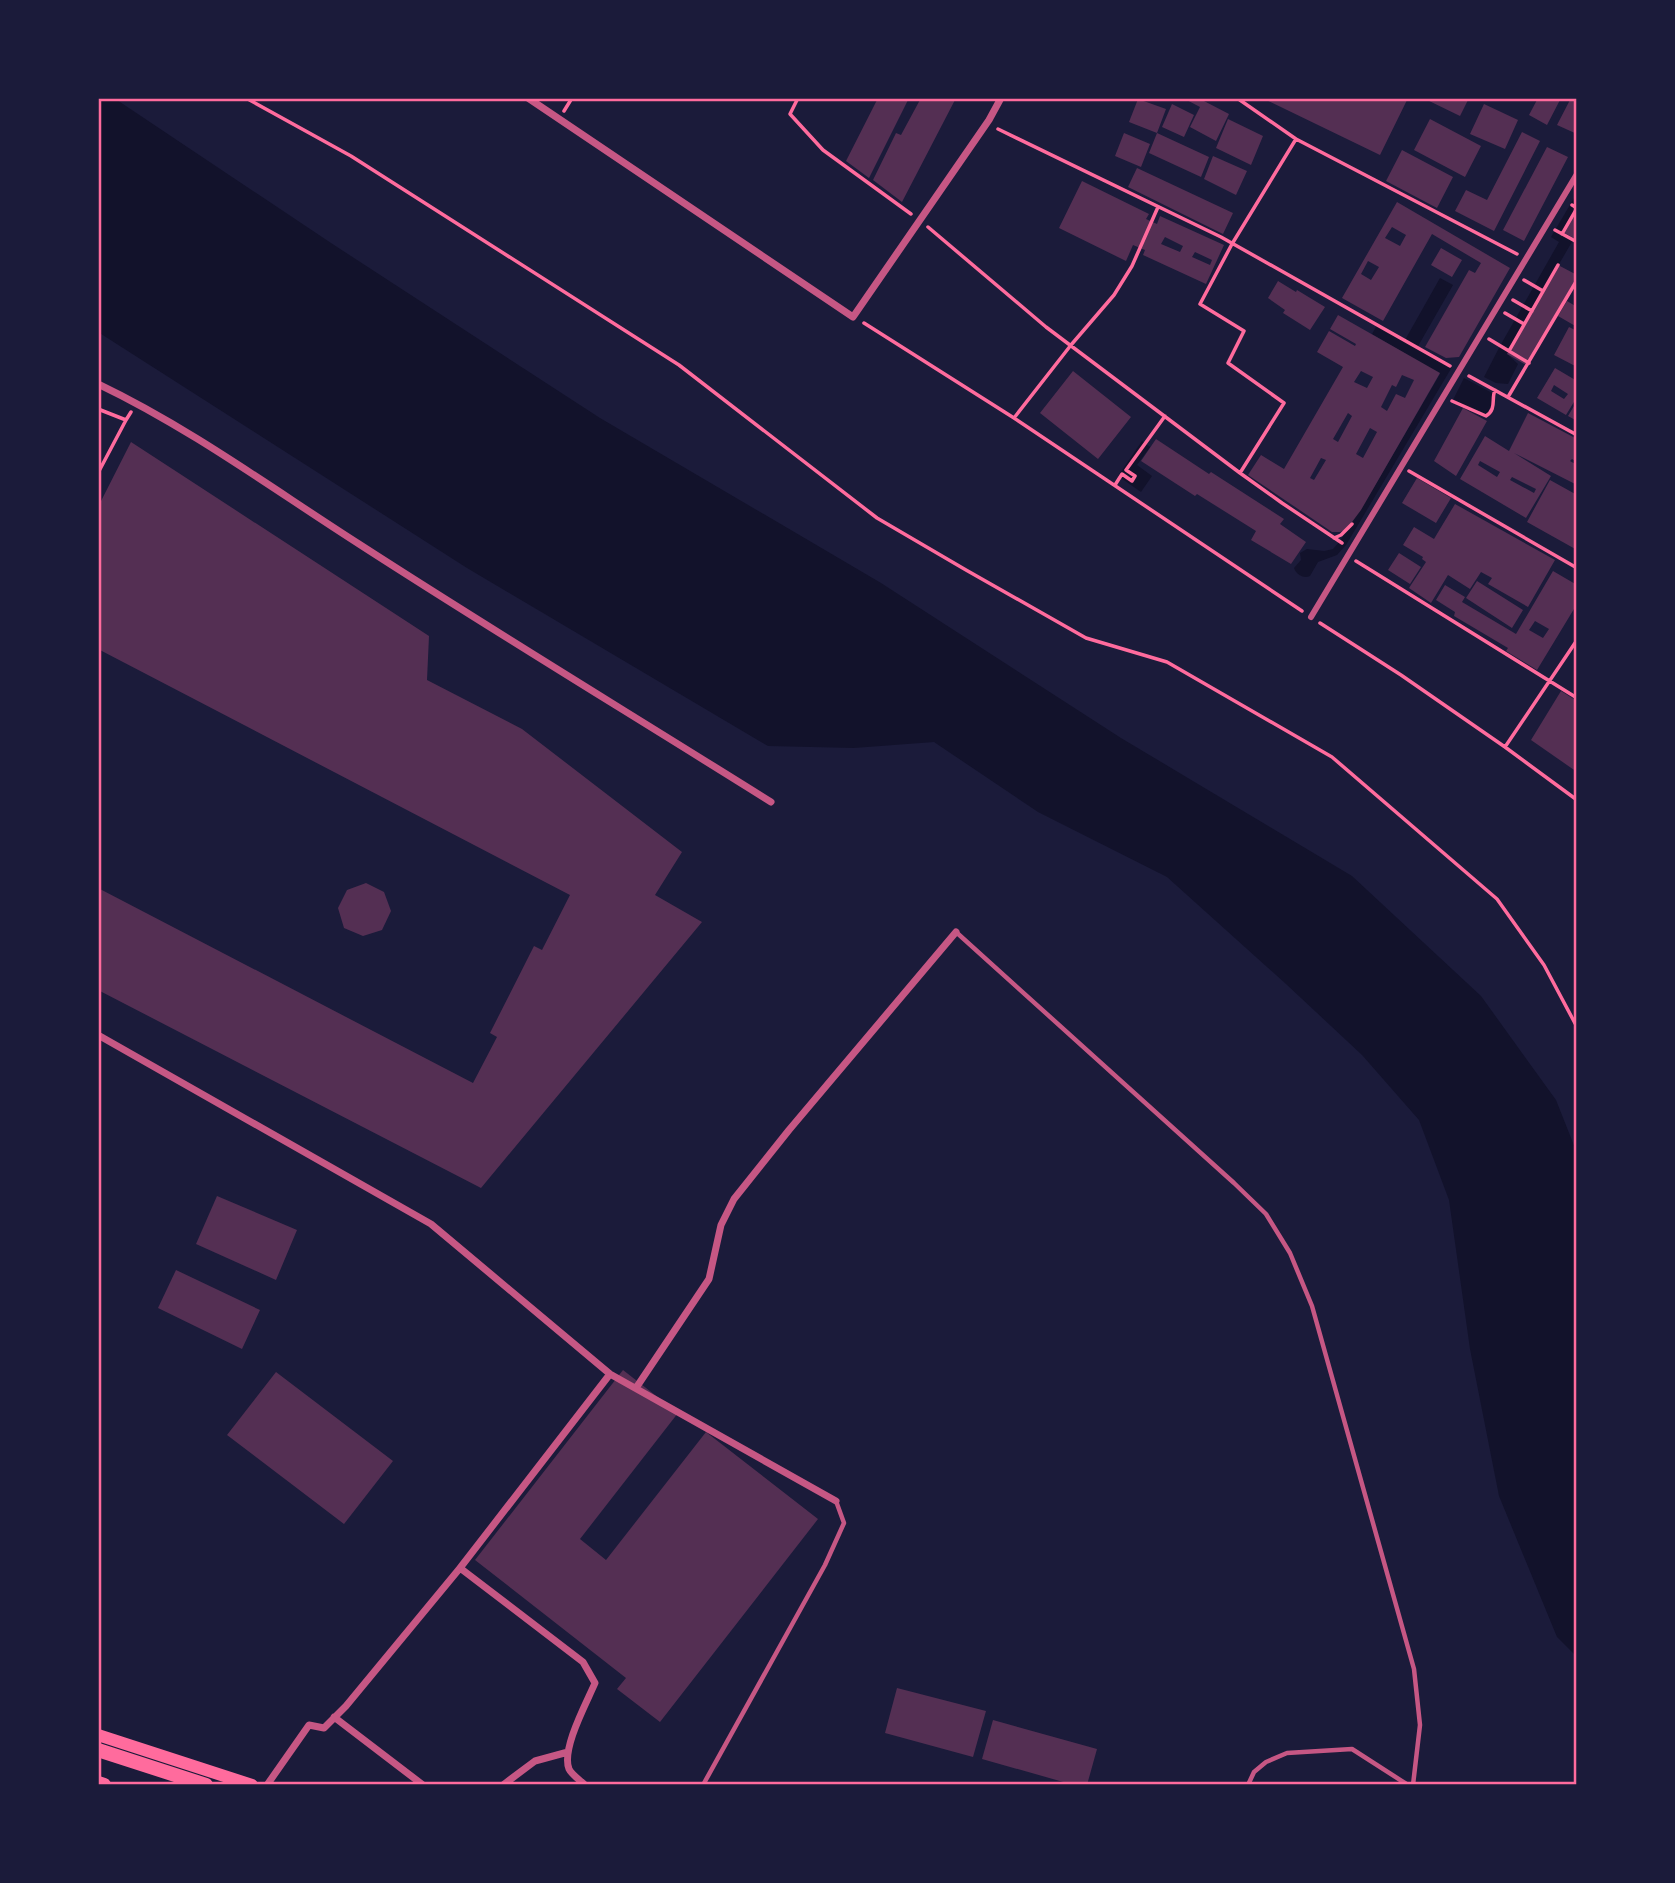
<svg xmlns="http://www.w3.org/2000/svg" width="1675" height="1883" viewBox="0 0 1675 1883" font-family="'Archivo Narrow',sans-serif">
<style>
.water{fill:#12122b}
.building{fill:#542f53;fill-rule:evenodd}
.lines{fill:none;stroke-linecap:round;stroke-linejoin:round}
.path{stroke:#ff6b9d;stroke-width:3.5}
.service{stroke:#c65784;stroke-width:4.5}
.pedestrian{stroke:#c65784;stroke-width:6}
.minor{stroke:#c65784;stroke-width:7}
.primary{stroke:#ff6b9d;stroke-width:12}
.trunk{stroke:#ff6b9d;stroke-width:14}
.neatline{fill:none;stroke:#ff6b9d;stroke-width:2.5}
</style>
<rect width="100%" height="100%" fill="#1b1b3a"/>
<path class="water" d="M98 98H114L331 243 600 418 881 583 1121 738 1352 876 1481 996 1556 1100 1577 1153V1657L1557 1637 1499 1496 1470 1349 1449 1200 1419 1120 1362 1055 1286 984 1167 877 1038 812 934 742 854 748 768 746 467 568 98 332Z
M1577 193V208L1562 234 1573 240 1507 354 1518 364 1508 384 1496 383 1484 377 1500 346 1559 242 1551 237Z
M1440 278 1453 285 1417 348 1452 367 1346 545 1337 555 1318 562 1310 576C1303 579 1296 574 1294 568L1301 560 1300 553 1307 549 1324 551 1333 549 1340 541 1373 489 1440 374 1372 334 1377 325 1405 340Z
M1464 378 1496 395 1486 416 1453 400Z
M1142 441 1150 447 1137 465 1152 476 1141 492 1118 476Z"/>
<path class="building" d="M878 98H909L869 178 846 161Z
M921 98H956L902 202 873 180 896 133 901 135Z
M1183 98H1205L1204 101 1229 114 1216 141 1190 127 1200 107Z
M1262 98H1408L1380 155Z
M1423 98H1469L1460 116Z
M1538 98H1561L1547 125 1529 115Z
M1571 98H1577V134L1557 125Z
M1138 99 1166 109 1157 133 1129 122Z
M1172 104 1194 115 1184 137 1162 127Z
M1484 104 1518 120 1505 149 1470 134Z
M1228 119 1263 136 1251 165 1216 148Z
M1430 119 1481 146 1465 177 1414 150Z
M1522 132 1540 141 1494 231 1455 211 1466 190 1487 200Z
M1124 133 1150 144 1141 167 1115 156Z
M1157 133 1209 157 1201 177 1149 153Z
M1547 147 1568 157 1524 241 1503 230Z
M1402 150 1453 177 1437 208 1386 181Z
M1213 156 1247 171 1236 195 1204 179Z
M1137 168 1233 213 1223 234 1128 187Z
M1082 181 1149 214 1146 219 1157 224 1160 216 1224 245 1206 284 1143 255 1145 250 1133 245 1126 261 1059 228ZM1165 237 1183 246 1180 252 1161 244ZM1195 252 1212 260 1210 265 1192 257Z
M1397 202 1510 268 1459 357 1446 358 1425 347 1469 270 1475 273 1481 263 1432 234 1383 321 1342 298ZM1392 227 1406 235 1400 246 1385 238ZM1368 261 1379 267 1371 280 1361 274Z
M1577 208V240L1563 232Z
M1441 248 1462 260 1452 277 1431 265Z
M1558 265 1577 275V277L1526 365 1507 354Z
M1278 281 1296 292 1297 290 1325 307 1310 330 1283 313 1285 310 1268 298Z
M1567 301 1577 307V327L1558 316Z
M1338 315 1440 373 1361 510 1346 530 1340 532H1332L1248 475 1261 455 1284 469 1343 367 1317 352 1329 331 1355 346 1356 344 1330 329ZM1361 371 1373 377 1367 388 1354 382ZM1402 375 1414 380 1405 398 1396 394 1387 411 1381 407 1392 385 1396 387ZM1348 413 1352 416 1338 442 1333 439ZM1370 428 1377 432 1363 458 1356 454ZM1321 458 1326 460 1314 480 1310 478Z
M1569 327 1577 331V367L1554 355Z
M1555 368 1577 381V397L1566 415 1537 398ZM1554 385 1568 394 1564 399 1551 391Z
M1073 371 1131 417 1098 459 1040 413Z
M1574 406 1577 407V421L1568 416Z
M1463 408 1487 421 1456 476 1434 461Z
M1528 413 1577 439V462L1572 459 1570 461 1577 465V485L1514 453 1551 476 1526 518 1460 479 1485 436 1509 451ZM1480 461 1500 472 1497 477 1478 465ZM1512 477 1536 489 1534 493 1510 480Z
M1156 439 1209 474 1211 472 1284 519 1280 524 1306 542 1291 564 1251 540 1256 531 1197 494 1195 496 1141 461Z
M131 442 429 636 427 680 522 729 682 852 655 895 702 922 481 1188 98 990V888L473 1083 497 1037 490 1033 534 946 542 950 570 895 98 649V507Z
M1417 478 1451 498 1436 523 1402 503Z
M1550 480 1577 495V515L1575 519 1577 520V550L1527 522Z
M1455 504 1555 560 1528 607 1488 584 1492 578 1481 572 1470 589 1448 575 1431 603 1409 588 1426 562 1422 559 1423 557 1403 545 1414 527 1434 539Z
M1399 553 1421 567 1410 584 1388 570Z
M1553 571 1577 585V604L1537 670 1506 651 1508 648 1454 616 1455 612 1436 600 1445 585 1465 597 1462 602 1516 634ZM1535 621 1549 629 1543 638 1529 630Z
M1477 581 1523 610 1512 628 1466 598Z
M1561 691 1577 701V772L1531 740Z
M366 883 384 892 391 911 382 930 363 936 344 928 338 908 347 890Z
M217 1196 297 1230 276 1280 196 1244Z
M176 1270 260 1310 242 1349 158 1308Z
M623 1370 678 1413 580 1539 606 1560 706 1432 818 1519 660 1722 617 1689 626 1678 475 1560Z
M276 1372 393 1461 344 1524 227 1435Z
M897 1688 986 1711 973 1757 885 1733Z
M993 1720 1097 1749 1087 1785H1074L982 1759Z"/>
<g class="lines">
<path class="path" d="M246 98 351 156 679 365 877 518 966 570 1086 638 1167 662 1332 757 1497 899 1544 965 1577 1027
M798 98 790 114 823 150 911 214
M1237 98 1296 139 1232 244 1200 304 1244 331 1228 363 1284 403 1240 473
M564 111 572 98
M998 129 1221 237 1450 366
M1296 139 1517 254
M928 227 1046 327 1240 473 1282 503 1342 543
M1555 230 1577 242
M1562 234 1577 208 1572 205
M1524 280 1543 291
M1513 300 1532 311
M1505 313 1524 324
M864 323 1014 418 1302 611
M1489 339 1529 363
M1509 351 1558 265
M1469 376 1577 435
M1508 397 1577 280
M1452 401 1486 416C1497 409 1491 399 1495 390
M98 409 126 420 131 412
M1014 418 1071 345 1114 295 1132 266 1158 207
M1409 471 1577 568
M98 473 126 420
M1132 481 1135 476 1126 470 1165 416
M1115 485 1122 474 1132 481
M1334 538 1341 535 1352 524
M1356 561 1577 698
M1320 623 1401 675 1505 747 1577 800
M1505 747 1577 640"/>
<path class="service" d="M956 932 1234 1183 1266 1214 1290 1253 1312 1306 1414 1669 1420 1725 1413 1785
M703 1785 825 1565 844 1523 836 1501
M1248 1785 1254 1772 1266 1762 1287 1753 1352 1749 1408 1785"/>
<path class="pedestrian" d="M1311 617 1577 174"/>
<path class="minor" d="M528 98 853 317 989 120 1001 98
M98 384C190 428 273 489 359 544 495 632 634 716 771 802
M98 1035 431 1224 610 1374 836 1501
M636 1388 709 1279 721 1225 734 1199 789 1130 956 932
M460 1568 583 1662 595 1683C587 1702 561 1749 569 1769 572 1775 580 1780 585 1785
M334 1717 423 1785
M267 1785 309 1725 324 1728 346 1706 460 1568 610 1374
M503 1785 535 1761 568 1752"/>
<path class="primary" d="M98 1735 252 1785"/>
<path class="trunk" d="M98 1750 206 1785
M98 1783 104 1785"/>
</g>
<rect width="1675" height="1883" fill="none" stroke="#1b1b3a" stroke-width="200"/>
<rect x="100" y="100" width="1475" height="1683" class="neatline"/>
</svg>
